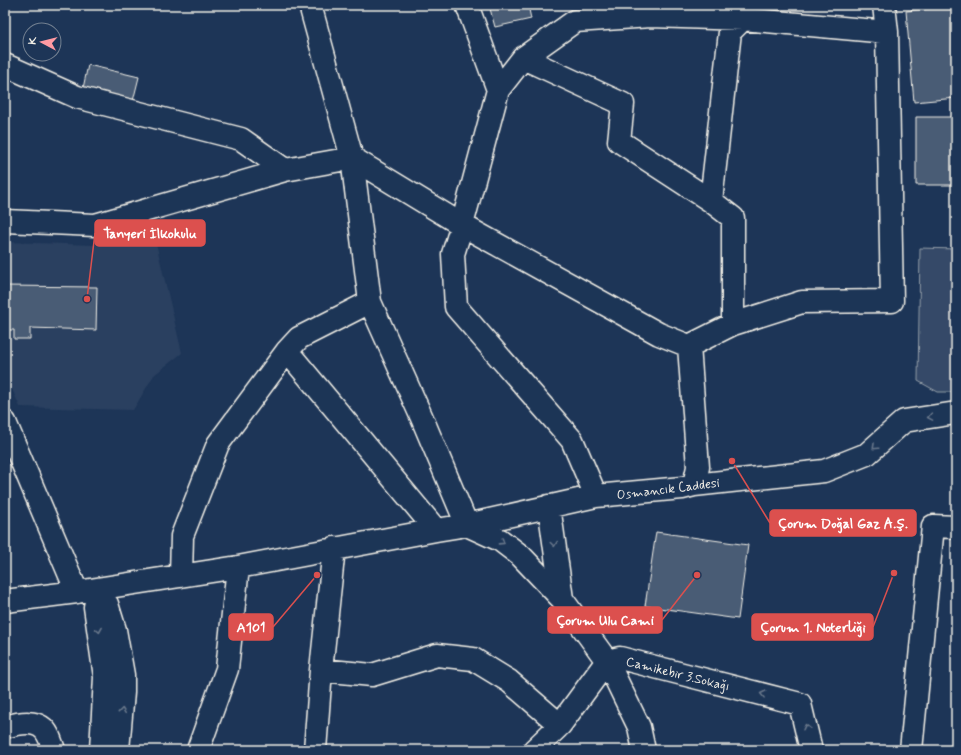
<svg xmlns="http://www.w3.org/2000/svg" width="961" height="755" viewBox="0 0 961 755" font-family="Mynerve,sans-serif">
<style>
.built{fill:#2a4060}
.green{fill:#354a67;stroke:#949ea8}
.building{fill:#485b74;stroke:#f4f1e8}
.lines{fill:none;stroke-linecap:round;stroke-linejoin:round}
.minor-casing{stroke:#f4f1e8;stroke-width:25}
.minor{stroke:#1d3557;stroke-width:22}
.oneway{stroke:#68778a}
.labels{text-anchor:middle;stroke-width:3;stroke-linejoin:round;paint-order:stroke}
.street-label{font-size:13px;fill:#f4f1e8;stroke:#1d3557}
.leader{fill:none;stroke:#dc504e;stroke-width:1.5}
.callout-dot{fill:#dc504e;stroke:#1d3557;stroke-width:1.5}
.callout{fill:#dc504e;stroke:#dc504e;stroke-width:1.5}
.callout-label{font-size:14px;text-anchor:middle;font-weight:bold;fill:#fff}
</style>
<rect width="100%" height="100%" fill="#1d3557"/>
<filter id="ink" filterUnits="userSpaceOnUse"><feTurbulence type="fractalNoise" baseFrequency=".025" numOctaves="2"/><feDisplacementMap in="SourceGraphic" scale="8" xChannelSelector="R" yChannelSelector="G"/><feConvolveMatrix kernelMatrix="1 2 1 2 8 2 1 2 1" color-interpolation-filters="sRGB"/></filter>
<g filter="url(#ink)">
<path class="built" d="M151 222 182 353 154 375 133 410 20 407 5 373V242L94 245Z"/>
<path class="green" d="M920 248 956 249V392H938L918 381Z"/>
<path class="building" d="M489 5H528L531 19 495 27Z
M956 6V98L914 102 906 11Z
M88 65 139 77 132 105 82 93Z
M916 117H956V185H916Z
M5 286 97 287 96 330 30 328V339H14V330H5Z
M656 532 748 545 738 619 645 606Z"/>
<g class="lines">
<defs>
<path id="minor" d="M310 5 352 158 370 302 422 418 467 525
M467 5 498 90
M523 58 623 104 619 141 711 201 733 218V324
M5 65 77 97 241 139 285 170
M711 201 730 32 743 19V10
M5 221 95 225 285 170 352 158 462 225 659 334 689 346 733 324 802 302 892 301 887 32 884 5
M689 346 698 467 694 485
M287 351 436 530
M5 422 77 592
M596 496 572 440 456 307 453 254 462 225 498 90 523 58 575 21 651 16 743 19 887 32
M549 506 562 599
M467 525 500 540 521 556 562 599 607 661 639 727 644 750
M181 576 182 536 218 444 287 351 299 338 370 302
M98 591 107 604 115 630 123 675V692L118 750
M97 598 95 607 105 677 101 750
M5 601 77 592 238 567 436 530 467 525 596 496 682 488 694 485 824 471 867 454 904 421 956 413
M607 661 620 658 800 704 811 750
M321 670 372 675 437 655 473 659 509 681 560 725
M5 727C19 723 40 718 48 735 51 740 52 745 54 750
M198 750 227 669 238 567
M315 750 321 670 334 548
M534 750 560 725 607 661
M911 750 933 526 956 527"/>
</defs>
<use href="#minor" class="minor-casing"/>
<use href="#minor" class="minor"/>
</g>
<defs><path id="oneway-chevron" d="M-2-3.5L2.5 0L-2 3.5" fill="none" stroke-width="1.6" stroke-linecap="round" stroke-linejoin="round"/></defs>
<g class="oneway">
<use href="#oneway-chevron" transform="translate(930 417) rotate(170)"/>
<use href="#oneway-chevron" transform="translate(875 447) rotate(137)"/>
<use href="#oneway-chevron" transform="translate(502 542) rotate(33)"/>
<use href="#oneway-chevron" transform="translate(554 544) rotate(82)"/>
<use href="#oneway-chevron" transform="translate(99 630) rotate(81)"/>
<use href="#oneway-chevron" transform="translate(763 694) rotate(-166)"/>
<use href="#oneway-chevron" transform="translate(122 711) rotate(-84)"/>
<use href="#oneway-chevron" transform="translate(806 727) rotate(-103)"/>
</g>
</g>
<g class="labels">
<g class="street-label">
<text transform="translate(668 488) rotate(-7)" y="5">Osmancık Caddesi</text>
<text transform="translate(678 673) rotate(14)" y="5">Camikebir 3.Sokağı</text>
</g>
</g>
<path class="leader" d="M87 299L95 233M732 461L770 523M697 575L662 620M894 573L873 627M317 575L273 627"/>
<g class="callout-dot">
<circle cx="87" cy="299" r="4"/>
<circle cx="732" cy="461" r="4"/>
<circle cx="697" cy="575" r="4"/>
<circle cx="894" cy="573" r="4"/>
<circle cx="317" cy="575" r="4"/>
</g>
<g class="callout">
<rect x="95" y="220" width="110" height="26" rx="4"/>
<rect x="770" y="510" width="146" height="26" rx="4"/>
<rect x="548" y="607" width="114" height="26" rx="4"/>
<rect x="752" y="614" width="121" height="26" rx="4"/>
<rect x="229" y="614" width="44" height="26" rx="4"/>
</g>
<g class="callout-label">
<text x="150" y="238">Tanyeri İlkokulu</text>
<text x="843" y="528">Çorum Doğal Gaz A.ş.</text>
<text x="605" y="625">Çorum Ulu Cami</text>
<text x="813" y="632">Çorum 1. Noterliği</text>
<text x="251" y="632">A101</text>
</g>
<rect width="961" height="755" fill="none" stroke="#1d3557" stroke-width="20"/>
<rect x="10" y="10" width="941" height="735" fill="none" stroke="#f4f1e8" stroke-width="1.5" filter="url(#ink)"/>
<g transform="translate(42 42) rotate(277)"><circle r="19" fill="#1d3557" stroke="#738091"/>
<path d="M0-3L7 15L0 10L-7 15Z" fill="#ff9aa2"/>
<text y="-6" font-size="11" font-weight="bold" text-anchor="middle" fill="#f4f1e8">K</text>
</g>
</svg>
